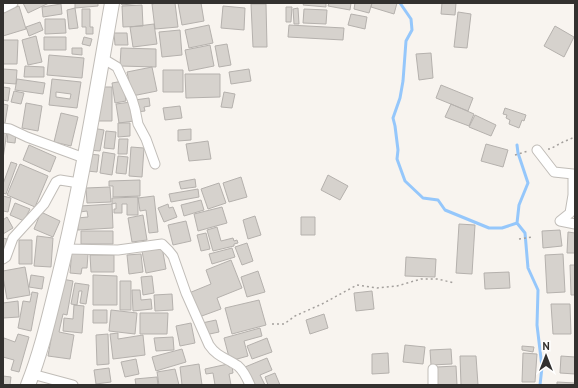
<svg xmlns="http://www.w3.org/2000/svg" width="578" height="388" viewBox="0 0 578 388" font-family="'PT Sans',sans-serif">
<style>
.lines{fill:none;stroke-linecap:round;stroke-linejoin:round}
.stream{stroke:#95c7fb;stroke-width:3}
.building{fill:#d6d2cd;stroke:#b5b1ad;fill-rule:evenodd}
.minor-casing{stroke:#c1bdb8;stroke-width:11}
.primary-casing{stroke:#c1bdb8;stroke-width:16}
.path{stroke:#a4a09d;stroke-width:1.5;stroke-dasharray:2 3;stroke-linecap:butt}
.minor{stroke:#fff;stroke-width:9}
.primary{stroke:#fff;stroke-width:14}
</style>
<rect width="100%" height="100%" fill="#f8f4ef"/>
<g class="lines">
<path class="stream" d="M400 3 411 19 412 30 406 41 403 81 400 98 393 118 395 126 398 150 397 159 405 181 423 198 438 200 445 210 489 228H502L517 223
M517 145 518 153 528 183 519 205 517 223 525 233 528 268 538 290 537 325 542 367 540 385"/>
</g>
<path class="building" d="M23 3H49L28 13Z
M75 3H98V6L75 8Z
M121 3H141L122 5Z
M157 3H175L178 27 155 29 152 4Z
M178 3H201L204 21 182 25Z
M304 3H326V7L303 5Z
M329 3H351L350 10 328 6Z
M355 3H372L369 13 354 9Z
M372 3H397L394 14 371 7Z
M442 3H456L455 15 441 14Z
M61 4 62 14 43 17 42 7Z
M251 4H266L267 47H253Z
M142 5 143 26 123 27 122 6Z
M19 6 26 29 3 36V11Z
M223 6 245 8 244 30 221 28Z
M286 7H292L291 22H286Z
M75 8 78 28 69 29 67 10Z
M298 8 299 24H294L293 9Z
M82 9H90V27H93V34H86V27H82Z
M304 9 327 10 326 24 303 23Z
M458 12 471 14 467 48 454 47Z
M351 14 367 17 365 29 348 25Z
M45 19H65L66 33 45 34Z
M40 22 43 30 29 36 26 27Z
M154 24 157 44 133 47 130 27Z
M209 25 213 43 189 48 185 30Z
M289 25 344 28 343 40 288 37Z
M555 26 574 37 564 57 544 46Z
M180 30 182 55 162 57 159 32Z
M114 33H127L128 45H115Z
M36 36 42 62 28 65 22 40Z
M44 37H66V50H44Z
M84 37 92 39 90 46 82 44Z
M3 40H18L17 64H3Z
M227 44 231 65 219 67 215 46Z
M210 45 214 66 189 71 185 50Z
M72 48H82V55L72 54Z
M121 48 156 49V67L120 66Z
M431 53 433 78 419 80 416 54Z
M49 55 84 58 82 78 47 75Z
M25 66 44 67V77H24Z
M152 67 157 91 132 96 127 72Z
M3 69 17 70 16 84 3 83Z
M249 69 251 81 231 84 229 72Z
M163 70H183V92H163Z
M185 74H220V97L186 98Z
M17 79 45 83 43 94 15 90Z
M52 79 81 82 77 108 49 105ZM56 92 71 94 70 99 56 97Z
M123 81 126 101 115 103 112 83Z
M441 85 473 98 468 111 436 98Z
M3 87 10 88 8 101 3 100Z
M98 87H112V121H98Z
M14 91 24 93 21 104 11 102Z
M224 92 235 94 232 108 221 107Z
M149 98 150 106 144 107 145 111 137 112 135 100Z
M131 102 134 121 119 123 116 104Z
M26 103 42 106 38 131 22 128Z
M3 104 8 105 5 123 3 122Z
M451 104 474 114 469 126 445 117Z
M180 106 182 118 165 120 163 108Z
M505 108 526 115 524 121 522 120 519 128 509 124 510 120 506 118 507 115 503 114Z
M61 113 78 117 71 146 54 142Z
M475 115 496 125 491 136 469 127Z
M118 123H130V136L118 137Z
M92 128 104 130 100 151 88 150Z
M191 129V140L178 141V130Z
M3 130 7 131 3 159Z
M106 131 116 132 114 149 104 148Z
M8 132 16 133 15 143 7 142Z
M119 139H128L127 154H118Z
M208 141 211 159 189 161 186 144Z
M486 144 508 150 503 167 481 161Z
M29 145 56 157 50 172 23 160Z
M131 147 144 148 142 177 129 176Z
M103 152 115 154 112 175 100 173Z
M89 154 99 155 97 172 87 171Z
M118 156 128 157 126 174 116 173Z
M11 162 17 164 6 194 3 193V184Z
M20 164 48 176 35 207 7 195Z
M328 175 348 186 340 200 321 190Z
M241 177 247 197 229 202 223 183Z
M195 179 196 187 181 189 179 182Z
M140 180V196L113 197V186H109V181Z
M219 183 226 203 208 209 201 189Z
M110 187 111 202 87 203 86 188Z
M198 189 199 197 171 202 169 194Z
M3 196 11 198 8 212 3 211Z
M154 196 158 232 149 233 146 210 140 211 138 198Z
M138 197V215H127V204H122V213H114V209H116V203L112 204V198Z
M201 200 204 210 184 216 181 205Z
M15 203 30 209 24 221 10 215Z
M112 204 113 228 78 230 77 218 88 217 87 211 80 212V206Z
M168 204 169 208 173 207 177 217 164 222 158 208Z
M222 207 227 223 198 231 194 214Z
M41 212 60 221 53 237 34 229Z
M143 215 147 240 132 242 128 218Z
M255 216 261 235 248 239 243 220Z
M7 217 13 228 3 234V220Z
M301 217H315V235H301Z
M186 221 191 241 173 245 168 225Z
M459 224 475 225 472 274 456 273Z
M217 227 221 241 233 238 234 241 237 240 238 243 234 244V246L213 251 207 230Z
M560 230 562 246 543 248 542 231Z
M81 231H113V244H81Z
M568 232 575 233V253H567Z
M206 233 210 249 201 251 197 235Z
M37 236 53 238 51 267 34 266Z
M3 238 7 239 5 250 3 249Z
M19 240H32V264H19Z
M247 243 253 261 242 265 235 247Z
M162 247 166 269 146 273 142 251Z
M232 248 235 257 212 264 209 254Z
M72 249 84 250V254H88L87 268H82L81 274 70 273Z
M141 254 143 272 129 274 127 255Z
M563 254 565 292 547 293 545 255Z
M90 255H114V272H91Z
M406 257 436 259 435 277 405 276Z
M231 260 242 288 217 298 221 309 199 317 189 293 211 284 206 270Z
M570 265H575V295H571Z
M25 267 30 295 7 299 3 277V271Z
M258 271 265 292 247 297 241 277Z
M509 272 510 288 485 289 484 273Z
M31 275 44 277 42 289 29 287Z
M93 275 117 276V305H93Z
M152 276 154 293 143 295 141 277Z
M62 279 73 281 67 315 63 314 59 332 74 335 70 359 48 356Z
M120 281H131V310H120Z
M75 283 89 285 86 304 80 303 82 291H79L77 305 71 304Z
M132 290H140L141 300 151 299 152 309 133 311Z
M372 291 374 309 356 311 354 293Z
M32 292 38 293 31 331 18 328 23 301 30 302Z
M172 294 173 310 155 311 154 295Z
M259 300 266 325 232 334 225 308Z
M18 301 19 317 3 318V303Z
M551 304H570L571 334H553Z
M74 305 84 306 82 333 63 331 64 318 73 319Z
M93 310H107V323H93Z
M111 310 137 313 135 334 109 331Z
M140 313H168L167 334H140Z
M324 314 328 328 310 334 306 320Z
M216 320 219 332 205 335 202 323Z
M191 323 195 343 180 346 176 326Z
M260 328 262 336 244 341 248 356 230 361 224 338Z
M118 333V339L143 335 145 355 113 359 110 334Z
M18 334 29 337 19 372 11 370 14 360 3 357V342L4 338 15 342Z
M108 334 109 364 97 365 96 335Z
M173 337 174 350 156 351 154 338Z
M267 338 272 352 252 359 247 346Z
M405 345 425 347 423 364 403 362Z
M522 346 534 347 533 352 522 350Z
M182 349 186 362 156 371 152 357Z
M451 349 452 364 431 365 430 350Z
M388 353 389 373 372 374V354Z
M523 353 537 354 535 382H522Z
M460 356H476L478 385H461Z
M561 356 575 357V374L560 373Z
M267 358 272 370 260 375 265 385H252L245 367Z
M136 359 139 374 125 377 121 362Z
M199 364 202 385H182L180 367Z
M228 364 229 367 232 366 233 373 229 374 231 385H215L213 373 206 374 205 369Z
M456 366 457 385H437V367Z
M109 368 111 382 96 384 94 370Z
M175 369 179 385H159L157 372Z
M275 373 280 385H268L265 377Z
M3 376 11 377 10 385H3Z
M157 377 158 385H136L135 379Z
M557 382 575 383V385H557Z"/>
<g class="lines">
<defs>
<path id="minor" d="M3 8 13 3
M102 58 117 67 132 99 135 109 138 124 146 139 155 164
M3 128 10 129 27 137 84 158
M537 150 554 172 573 174V195L570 213 560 221 575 224
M66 249 118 250 162 244 169 251 173 256 186 293 209 345C217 357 227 358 238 366 244 371 247 378 250 385
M3 259 6 257 13 238 44 204 56 182 60 180 79 183
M32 374 73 385
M433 385V369"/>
<path id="primary" d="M28 385C42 350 50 313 59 277 81 187 96 95 112 3"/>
</defs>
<use href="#minor" class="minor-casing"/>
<use href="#primary" class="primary-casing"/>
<path class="path" d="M548 149H550L563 142 575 137
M515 155 528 151
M519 239 533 237
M272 324H284L295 316 322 304 357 285 377 288 397 286 421 279H438L454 283"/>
<use href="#minor" class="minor"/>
<use href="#primary" class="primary"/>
</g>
<rect width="578" height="388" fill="none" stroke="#33312f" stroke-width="8"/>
<g transform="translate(546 356)" stroke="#ffffff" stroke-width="3" paint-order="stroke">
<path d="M0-3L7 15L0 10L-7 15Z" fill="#33312f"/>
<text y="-6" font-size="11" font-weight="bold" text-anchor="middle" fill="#33312f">N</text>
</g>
</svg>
